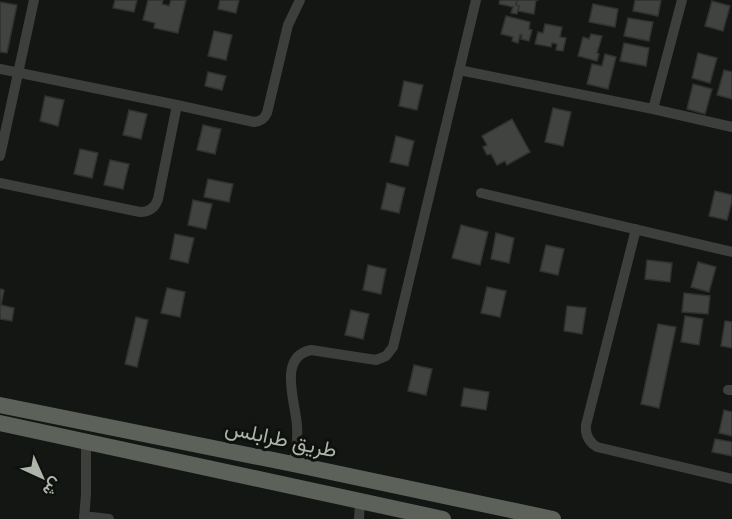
<svg xmlns="http://www.w3.org/2000/svg" width="732" height="519" viewBox="0 0 732 519" font-family="'Public Sans',Vazirmatn,sans-serif">
<style>
.building{fill:#40433f;stroke:#2f322f;stroke-width:1.5}
.lines{fill:none;stroke-linecap:round;stroke-linejoin:round}
.minor{stroke:#3c3f3b;stroke-width:10}
.trunk{stroke:#5c625a;stroke-width:16}
.labels{text-anchor:middle;stroke-width:6;stroke-linejoin:round;paint-order:stroke}
.street-label{font-size:21px;fill:#acb5a8;stroke:#0f110f}
</style>
<rect width="100%" height="100%" fill="#141614"/>
<path class="building" d="M115 0H137L134 12 113 8Z
M148 0H163L162 4 169 6 171 0H186L178 33 154 28 155 23 143 20Z
M220 0H239L236 13 218 9Z
M500 0H517L516 5 519 6 517 14 511 13 513 7 499 4Z
M517 0H539H536L534 14 518 11 519 6 516 5Z
M635 0H661L658 16 633 11Z
M712 1 730 6 723 31 705 26Z
M0 2 17 5 7 53 0 52Z
M593 4 618 9 615 27 589 22Z
M506 16 530 22 529 29 532 30 529 41 521 39 522 35H520L518 43 512 41 513 37 501 34Z
M628 18 653 22 649 41 624 36Z
M545 24 562 27 560 37 566 38 563 51 556 50 557 44 552 43 551 47 535 44 538 32 543 33Z
M214 31 232 35 226 60 208 56Z
M591 34 602 36 597 53 599 54 597 61 578 56 583 37 589 39Z
M624 43 649 48 646 66 620 61Z
M698 53 717 58 710 83 692 78Z
M605 54 616 57 608 89 587 84 592 64 602 66Z
M724 70 732 72V99L717 95Z
M208 72 226 76 222 90 205 86Z
M404 81 423 85 417 110 399 106Z
M693 84 712 89 705 114 687 109Z
M45 96 64 100 58 126 40 121Z
M553 108 571 112 563 146 545 142Z
M129 110 147 114 141 139 123 135Z
M512 119 530 152 507 165 505 161 497 165 491 154 487 155 483 147 487 145 482 136Z
M203 125 221 129 215 154 197 150Z
M396 136 414 141 408 166 390 162Z
M80 149 98 153 92 178 74 174Z
M110 160 129 164 123 189 104 185Z
M208 179 233 184 229 202 204 197Z
M387 183 405 188 399 213 381 209Z
M715 191 732 195V201L727 220 709 216Z
M193 200 212 204 206 229 188 225Z
M461 225 488 232 480 265 452 258Z
M496 233 514 238 509 263 491 259Z
M175 234 194 238 188 263 170 259Z
M546 245 564 249 558 275 540 271Z
M647 260 672 263 670 282 645 279Z
M698 262 716 267 709 292 691 287Z
M368 265 386 269 381 294 363 290Z
M487 287 506 291 500 317 481 313Z
M167 288 185 292 180 317 161 313Z
M0 289 4 290 1 305 14 308 12 321 0 319Z
M684 293 710 296 708 314 682 312Z
M567 306 586 308 582 334 564 331Z
M351 310 369 314 363 339 345 335Z
M685 316 703 319 699 345 681 342Z
M136 317 148 320 137 367 125 364Z
M725 321 732 322V348L721 346Z
M658 324 676 327 659 408 641 404Z
M414 365 432 369 426 395 408 391Z
M464 388 489 392 486 410 461 406Z
M724 410 732 412V436L719 433Z
M715 439 732 442V456L712 452Z"/>
<g class="lines">
<path class="minor" d="M0 69 177 105 254 122C261 121 264 119 267 113L288 25 300 0
M459 70 653 109 732 127
M653 109 682 0
M0 156 34 0
M0 183 140 212C149 212 155 208 158 199L177 105
M481 193 732 252
M636 229 586 425C585 435 589 442 597 447L732 479
M728 390H732
M293 464C296 452 298 439 297 426 296 403 277 357 311 350L376 360 386 356 393 347 476 0
M84 516 109 519
M84 519 86 494V442
M359 519 360 502"/>
<path class="trunk" d="M0 405 293 464 553 519
M0 423 443 519"/>
</g>
<g class="labels">
<g class="street-label">
<text transform="translate(281 439) rotate(12)" y="7">طريق طرابلس</text>
</g>
</g>
<g transform="translate(42 477) rotate(135)" stroke="#0f110f" stroke-width="4.5" paint-order="stroke">
<path d="M0-4.5L10 22L0 15L-10 22Z" fill="#acb5a8"/>
<text y="-9" font-size="16" font-weight="bold" text-anchor="middle" fill="#acb5a8">ش</text>
</g>
</svg>
